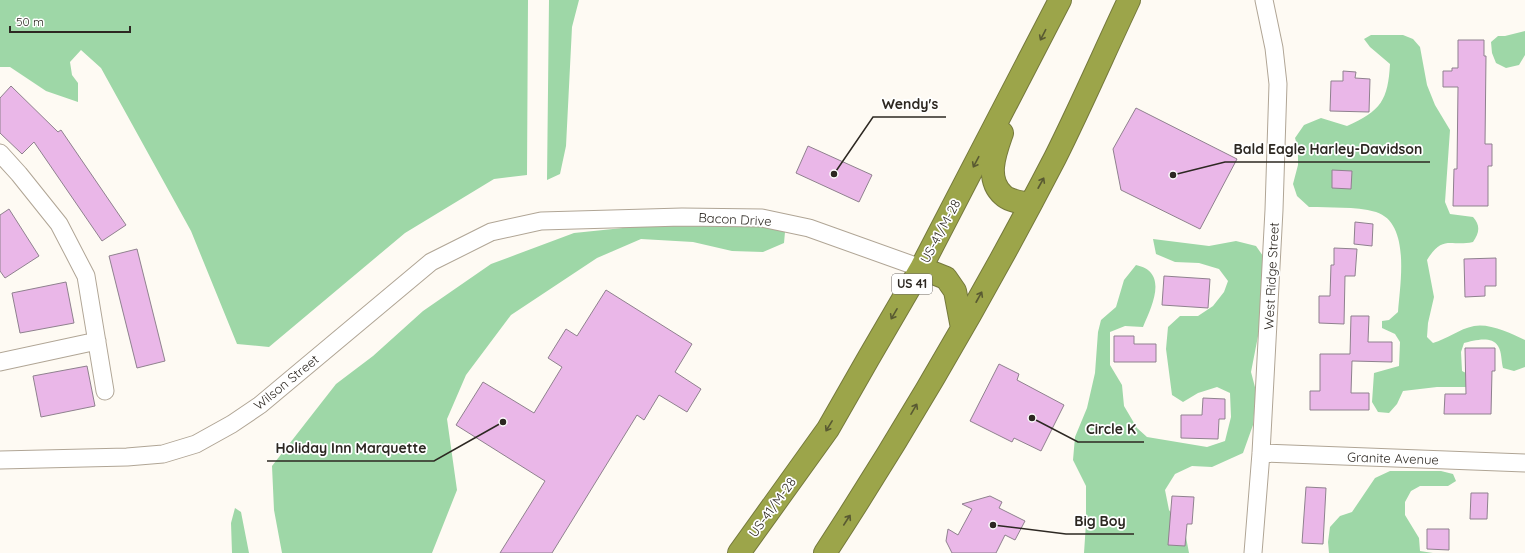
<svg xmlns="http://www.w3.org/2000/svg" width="1525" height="553" viewBox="0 0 1525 553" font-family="Quicksand,sans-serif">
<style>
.forest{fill:#9ed7a7}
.building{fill:#eab7e8;stroke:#8f818e}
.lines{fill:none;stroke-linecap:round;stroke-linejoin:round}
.minor-casing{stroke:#b0a595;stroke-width:19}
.highway-casing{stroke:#75793c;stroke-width:24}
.minor{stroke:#fff;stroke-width:17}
.highway{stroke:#9ca54a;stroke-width:22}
.oneway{stroke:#595a32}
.labels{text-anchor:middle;stroke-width:3.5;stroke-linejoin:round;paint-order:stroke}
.shield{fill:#fff;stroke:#6c6864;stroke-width:1}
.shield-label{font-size:12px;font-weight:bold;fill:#2d2822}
.street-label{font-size:13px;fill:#2d2822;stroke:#fff}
.leader{fill:none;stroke:#2d2822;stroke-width:1.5}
.callout-dot{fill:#2d2822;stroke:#fff;stroke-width:1.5}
.callout-label{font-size:14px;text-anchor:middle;font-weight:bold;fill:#2d2822;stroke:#fff;stroke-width:3.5;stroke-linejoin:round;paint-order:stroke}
</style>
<rect width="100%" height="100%" fill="#fefaf3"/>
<path class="forest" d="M0 0H528L527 175 494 179 405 233 269 347 237 344 191 231 101 68 81 50 70 62 72 75 78 83V102L46 91 10 67H0Z
M549 0H579L572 27 566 146 560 174 547 180Z
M1525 31V55L1519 65 1506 68 1496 63 1492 53 1491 42 1498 36H1505Z
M1371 35H1403L1413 39 1420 47 1427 85 1435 105 1450 130 1445 202 1450 214 1473 217C1481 226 1479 233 1473 242 1450 247 1443 234 1427 260L1434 297 1428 323 1427 337 1433 343C1447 339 1459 329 1474 326 1489 323 1511 333 1525 340V367L1514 371 1503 368C1501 361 1502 352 1498 346 1491 335 1473 341 1464 343L1461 352 1462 371 1468 374 1474 387H1437L1403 391 1397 404 1389 413 1378 412 1372 402 1374 373 1399 366 1400 342 1395 334 1382 328V321L1389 320 1398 312C1400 284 1411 223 1376 212 1354 206 1331 208 1309 207L1297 196 1293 184 1298 165V148L1295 138 1304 125 1321 118 1347 126C1381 111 1388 100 1390 64L1370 47 1364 39Z
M681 222 764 223 785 232 784 243 763 252 732 251 693 242 641 239 597 258 511 315 466 375 447 419 457 490 432 553H282L274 510 272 466 336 384 373 356 423 311 491 264 574 233Z
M1153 239 1209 246 1236 241 1256 246 1263 256 1259 331 1251 372 1256 391 1253 425 1243 453 1212 467 1192 466 1175 474 1165 490 1169 510 1185 532 1189 553H1084L1086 523V486L1073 460 1075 437 1087 408 1095 373 1098 332 1101 320 1116 307 1124 280 1136 265C1169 272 1152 306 1143 327L1125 326 1110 332V365L1122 385 1124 406 1137 428 1147 437 1207 447 1225 441 1231 417 1230 393 1217 387 1198 393 1183 402 1172 395 1166 349 1168 327 1180 316H1198L1213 306 1224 292 1228 281 1219 269 1199 263 1175 262 1156 254Z
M1390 471H1441L1453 474 1456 481 1448 486H1420L1411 491 1405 502V515L1419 538 1420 551 1433 553H1329L1328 542 1330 527 1340 516 1352 512 1375 478Z
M235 508 241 512 249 553H232L231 523Z"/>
<path class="building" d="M1458 40H1484V56H1486L1485 144H1492V166H1488V206H1453L1454 169H1457L1458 87H1443V71H1452V68H1458Z
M1343 71 1356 72 1355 78 1370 79 1369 112 1330 111 1331 81H1343Z
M11 86 58 132 61 130 126 225 102 241 34 142 22 154 0 133V98Z
M1136 108 1237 159 1200 229 1121 190 1113 149Z
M808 146 872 175 859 202 796 173Z
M1332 170 1352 171 1351 189 1332 188Z
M9 209 39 256 5 278 0 271V215Z
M1355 222 1373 224 1372 246 1354 244Z
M1334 248 1357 249 1355 276H1345L1344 324 1319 323V296H1330L1331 265H1334Z
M137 249 165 361 137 368 109 256Z
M1496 258V286H1485V296L1465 297 1464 259Z
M1164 276 1210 279 1208 308 1162 305Z
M66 282 74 323 20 333 12 293Z
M606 290 692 344 675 372 701 389 687 412 659 395 644 420 637 415 552 553H500L545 481 456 425 483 382 534 413 562 367 548 358 566 329 577 336Z
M1351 316H1369L1368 342H1392V362L1352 361 1351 393H1369V410H1310V391H1320V354H1350Z
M1114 336H1134V344H1156V362H1114Z
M1465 348H1495V371H1492L1491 414H1444L1445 394H1466Z
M999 364 1019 374 1017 380 1064 405 1041 451 1014 438 1012 442 970 421Z
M87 366 95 406 41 417 33 376Z
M1203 398 1225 399V419H1219L1218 439 1181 438V415H1202Z
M1306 487 1326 488 1323 544 1302 543Z
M1471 493H1488L1487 519H1470Z
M990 496 1002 502 999 508 1025 521 1015 540 1005 535 996 553H952L946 541 948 529 958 535 972 509 962 504Z
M1172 496 1194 497 1192 524H1187L1185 546 1168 545Z
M1427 529H1449V550L1427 549Z"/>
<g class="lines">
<defs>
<path id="minor" d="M0 153 19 174 59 224 86 276 105 391
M0 362 97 341
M1261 453 1525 463
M0 460 127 457 163 454 196 444 232 424 260 405 431 262 491 232 541 221 682 217 762 218 809 228 921 268
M1253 553 1261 453 1274 210 1278 84 1274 48 1264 0"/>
<path id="highway" d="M1002 133C995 153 985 179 1003 195 1009 201 1021 202 1029 204
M921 268 946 278 955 291 962 328
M739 553 828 429 868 359 921 268 1060 0
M825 553C908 426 985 293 1055 158 1081 106 1104 53 1129 0"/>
</defs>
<use href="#minor" class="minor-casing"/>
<use href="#highway" class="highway-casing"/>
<use href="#minor" class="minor"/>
<use href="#highway" class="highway"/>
</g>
<defs><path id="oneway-shaft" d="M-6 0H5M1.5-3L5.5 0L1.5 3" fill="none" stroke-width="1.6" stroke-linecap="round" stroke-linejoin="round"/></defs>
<g class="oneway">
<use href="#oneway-shaft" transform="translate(1043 35) rotate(117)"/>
<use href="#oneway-shaft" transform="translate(976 162) rotate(118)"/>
<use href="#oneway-shaft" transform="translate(1041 183) rotate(-61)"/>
<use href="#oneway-shaft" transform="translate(979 297) rotate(-61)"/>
<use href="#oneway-shaft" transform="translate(894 314) rotate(120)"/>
<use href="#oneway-shaft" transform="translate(914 409) rotate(-60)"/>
<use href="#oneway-shaft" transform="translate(829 426) rotate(122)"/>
<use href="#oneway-shaft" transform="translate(847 520) rotate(-57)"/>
</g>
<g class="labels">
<rect class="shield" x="892" y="274" width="40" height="20" rx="3"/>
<g class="shield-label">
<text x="912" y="288">US 41</text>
</g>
<g class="street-label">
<text transform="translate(735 219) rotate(3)" y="5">Bacon Drive</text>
<text transform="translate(940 231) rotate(-62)" y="5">US-41/M-28</text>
<text transform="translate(1271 276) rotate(-87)" y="5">West Ridge Street</text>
<text transform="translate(286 382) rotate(-39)" y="5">Wilson Street</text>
<text transform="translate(1393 458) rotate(2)" y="5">Granite Avenue</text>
<text transform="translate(772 507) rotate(-54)" y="5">US-41/M-28</text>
</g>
</g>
<path class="leader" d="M834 174L873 117H946M1173 175L1225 162H1430M1032 418L1078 442H1144M503 422L434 461H267M993 525L1066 534H1134"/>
<g class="callout-dot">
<circle cx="834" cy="174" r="4"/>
<circle cx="1173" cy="175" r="4"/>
<circle cx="1032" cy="418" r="4"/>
<circle cx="503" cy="422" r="4"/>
<circle cx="993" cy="525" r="4"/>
</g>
<g class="callout-label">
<text x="910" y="109">Wendy's</text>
<text x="1328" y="154">Bald Eagle Harley-Davidson</text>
<text x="1111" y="434">Circle K</text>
<text x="351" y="453">Holiday Inn Marquette</text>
<text x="1100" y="526">Big Boy</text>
</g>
<path d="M10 26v6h120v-6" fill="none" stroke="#2d2822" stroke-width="2"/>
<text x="16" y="26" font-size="12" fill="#2d2822" stroke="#ffffff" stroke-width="3" paint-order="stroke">50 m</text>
</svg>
